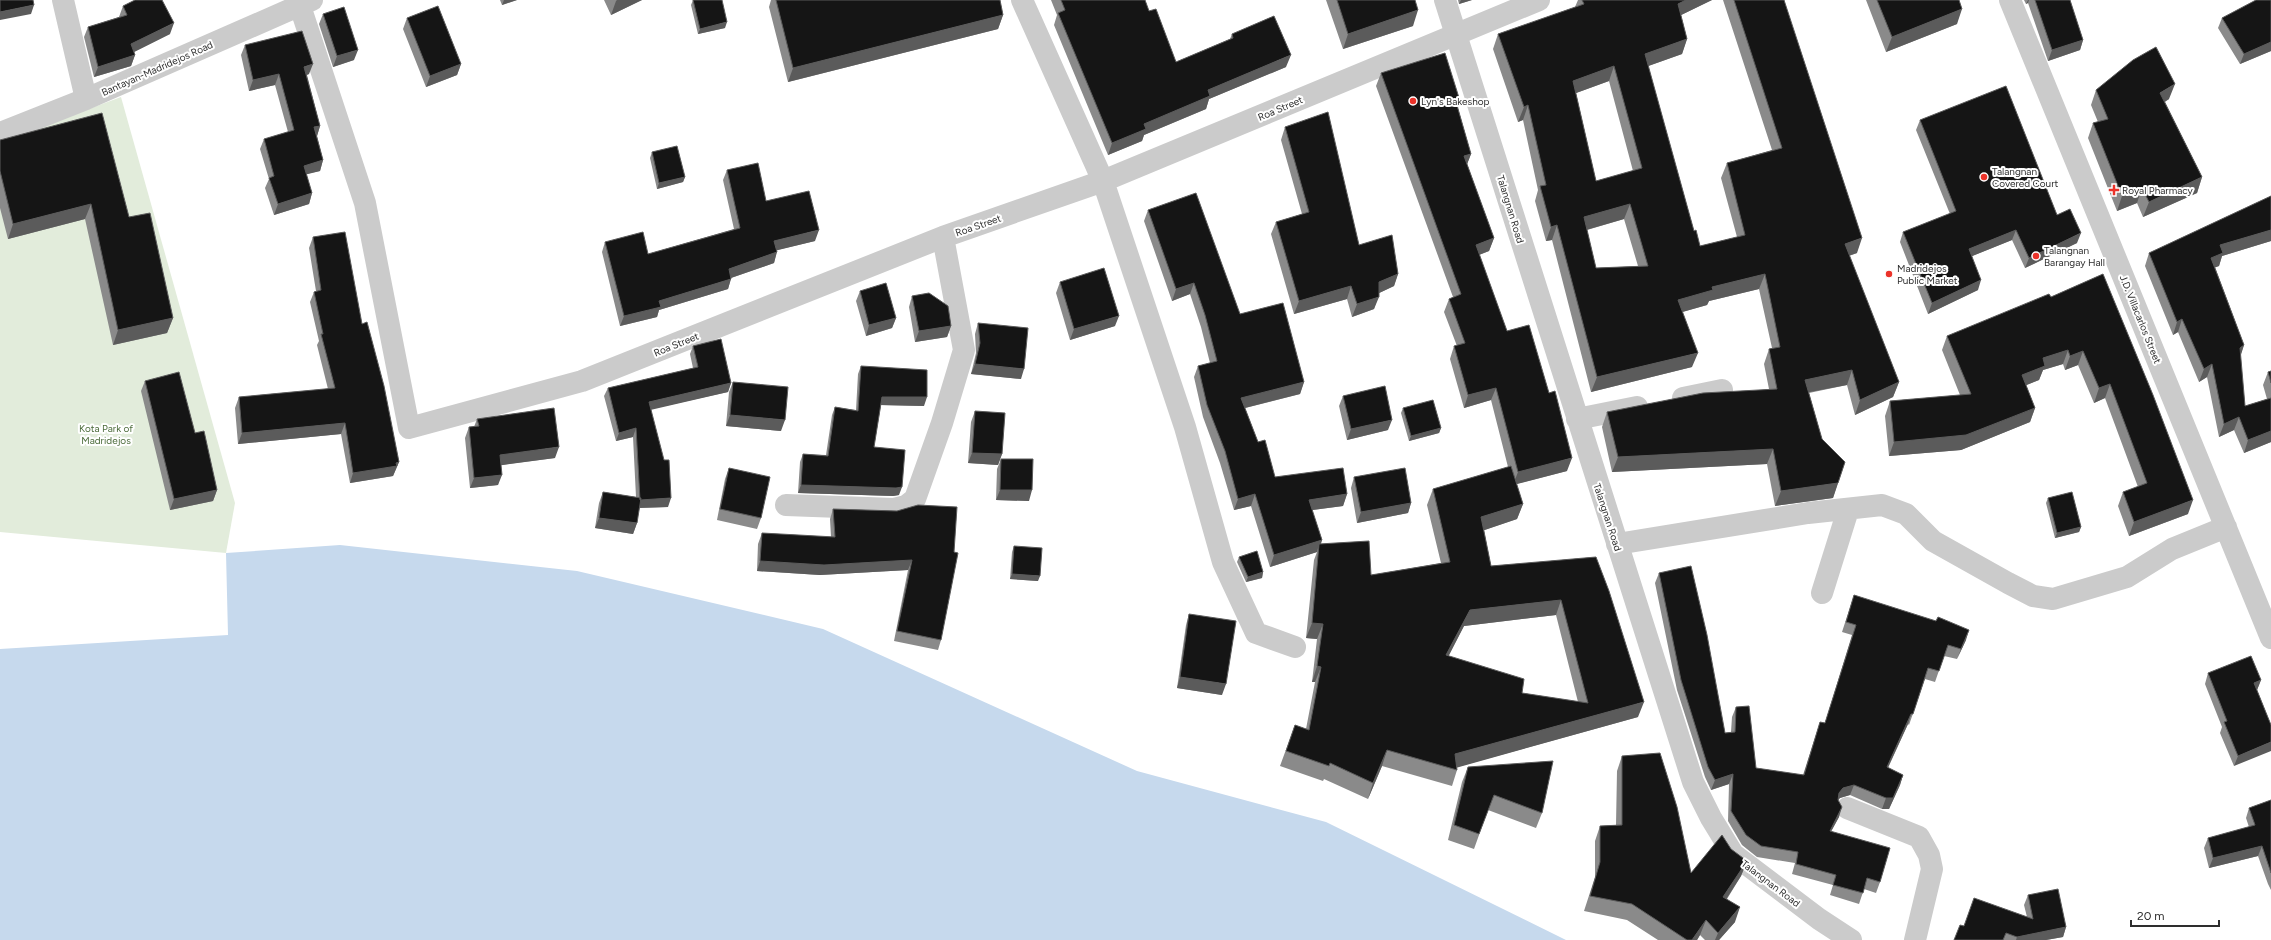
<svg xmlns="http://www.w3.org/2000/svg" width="2271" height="940" viewBox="0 0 2271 940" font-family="Figtree,sans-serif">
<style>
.green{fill:#e2ecdb}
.water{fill:#c6d9ed}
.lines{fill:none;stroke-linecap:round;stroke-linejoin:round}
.minor{stroke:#cbcbcb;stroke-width:22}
.wall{fill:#8a8a8a;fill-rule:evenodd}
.shaded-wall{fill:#5b5b5b}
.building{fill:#151515;stroke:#5b5b5b;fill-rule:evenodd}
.poi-dot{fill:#eb3229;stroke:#fff;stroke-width:1.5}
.labels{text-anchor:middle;stroke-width:4;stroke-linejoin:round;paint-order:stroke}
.street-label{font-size:10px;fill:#2e2e2e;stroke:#fff}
.poi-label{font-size:10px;fill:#2e2e2e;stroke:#fff;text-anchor:start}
.park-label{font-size:10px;fill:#4b6b3a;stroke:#fff}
</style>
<rect width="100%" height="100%" fill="#fff"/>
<path class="green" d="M121 97 235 503 226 553 0 532V142Z"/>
<path class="water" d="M340 545 577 571 823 629 1137 771 1326 822 1566 940H0V649L228 635 226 553Z"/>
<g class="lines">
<path class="minor" d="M63 0 86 99
M1022 0 1103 181 1185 427 1223 562 1256 633 1295 647
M1445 0 1693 782 1711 818 1733 854 1819 919 1851 940
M2010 0 2271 638
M300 6 365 203 409 428 582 381 943 237 1103 181 1539 0
M0 133 86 99 312 0
M1683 398 1722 390
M1577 419 1637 407
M786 505 894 509 906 506 915 499 942 423 964 350 943 237
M1617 544 1808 513 1882 505 1906 514 1933 541 2008 583 2033 596 2053 599 2127 577 2172 549 2226 527
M1822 593 1848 510
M1847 808 1919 837 1929 855 1932 869 1915 940"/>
</g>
<path class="wall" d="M500 0H517L502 5Z
M604 0H642L611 15Z
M693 0 725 28 698 34 691 5Z
M771 0H1000L1003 15 998 29 788 82 769 7Z
M1051 0H1145L1149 11 1176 62 1230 39 1232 34 1286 67 1209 99 1206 109 1144 135 1142 141 1108 155 1054 25 1057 15Z
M1326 0H1415L1413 26 1343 49Z
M1458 0H1472L1459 4Z
M1578 0H1712L1681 15 1687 39 1682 54 1648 66 1694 231 1700 246 1737 237 1721 178 1727 163 1772 150 1723 0H1784L1857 253 1849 256 1899 382 1893 397 1855 415 1847 385 1809 393 1822 439 1838 483 1833 498 1775 506 1767 464 1612 472 1602 427 1607 412 1769 389 1764 364 1769 349 1772 348 1759 289 1709 301 1707 305 1682 312 1692 367 1591 392 1552 240 1546 241 1535 201 1538 190 1523 120 1518 122 1493 49 1498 34 1575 7ZM1609 81 1633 171 1596 181 1576 93ZM1624 219 1638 266 1596 268 1587 230Z
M1866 0H1959L1957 24 1886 52Z
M2024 0H2070L2083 40 2080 50 2048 61 2028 3 2026 4Z
M2271 0V51L2240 64 2218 28 2222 18Z
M123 6 170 34 134 52 135 55 131 66 94 77 84 37 88 27 119 17Z
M323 14 354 60 333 67 319 24Z
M407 18 461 64 457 75 426 87 403 29Z
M245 45 309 74 307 75 320 126 317 136 323 160 320 171 306 174 312 193 309 204 274 215 265 188 269 179 260 149 264 139 288 132 275 85 249 91 241 55Z
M1381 73 1460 101 1458 108 1471 154 1467 164 1494 238 1489 251 1479 255 1507 331 1567 471 1516 484 1523 504 1517 519 1484 530 1491 566 1596 557 1638 717 1457 767V770L1452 786 1382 766 1368 799 1324 779 1323 781 1280 766 1295 725 1306 729 1315 682H1312L1317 639 1306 638 1314 560 1317 552 1270 567 1251 506 1234 510 1220 463 1203 417 1194 377 1198 366 1210 363 1201 327 1190 294 1172 301 1144 221 1148 210 1240 314 1304 382 1300 394 1245 408 1258 442 1275 477 1347 494 1343 506 1312 510 1322 540 1321 544 1371 575 1441 563 1427 505 1433 489 1508 467 1491 400 1464 408 1450 359 1454 346H1457L1444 312 1449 299 1453 297 1376 86ZM1556 615 1578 702 1522 693 1448 656 1464 626Z
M2096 90 2169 99 2165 102 2202 177 2197 193 2143 217 2137 203 2117 211 2088 138 2093 123 2098 122 2091 105Z
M1920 120 2057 215 2077 243 2025 268 2012 240 1972 256 1978 290 1928 314 1900 242 1903 232 1950 214 1916 130Z
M1285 127 1359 245 1398 274 1394 286 1379 293 1374 309 1352 317 1347 299 1294 314 1271 234 1276 222 1302 214 1281 140Z
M0 140 129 217 173 318 167 333 113 345 85 219 8 239 0 208Z
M652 152 685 177 683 182 657 189 650 158Z
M727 170 815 241 777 250 774 263 731 278 728 289 659 310 657 317 620 326 602 252 605 242 648 254 734 229 723 180Z
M2271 196V241L2222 256 2219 266 2215 267 2244 345 2240 356 2245 406 2267 399 2263 385 2268 372 2271 371V442L2244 453 2234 430 2219 437 2207 377 2199 382 2178 332 2173 335 2145 266 2149 253Z
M313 237 362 324 399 462 393 476 350 483 341 434 238 444 235 408 239 397 328 389 317 345 319 341 310 302 314 292 316 291 309 248Z
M2103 274 2188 514 2129 536 2118 506 2123 492 2138 487 2105 398 2094 403 2078 365 2065 370 2063 364 2043 370 2039 380 2026 385 2035 408 2030 422 1961 450 1889 456 1885 416 1890 401 1960 395 1942 350 1947 336 2051 297Z
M1060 282 1115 326 1070 340 1056 293Z
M860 291 896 318 892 328 866 336 856 301Z
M912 296 951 326 947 337 915 342 909 307Z
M978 323 1021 379 971 374 976 353 975 334Z
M693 346 731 383 728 392 651 409 668 507 639 508 637 523 633 534 595 528 599 503 603 492 636 497 633 437 616 441 604 396 608 388 693 368 690 354Z
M861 366 924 406 881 405 874 447 899 495 893 496 798 493 800 462 803 454 826 455 832 415 835 407 856 410 858 374Z
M145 381 195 433 217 490 213 501 170 510 141 391Z
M733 382 781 431 726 426 729 392Z
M1343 396 1388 430 1347 440 1339 406Z
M1403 408 1441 428 1439 433 1409 441 1401 413Z
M975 411 1002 454 998 465 968 463 971 422Z
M477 419 555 458 501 465 498 485 470 488 465 438 469 427H474Z
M1001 459 1029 501 996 500 997 469Z
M729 468 761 518 757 529 717 520 725 479Z
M1354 477 1411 503 1408 513 1357 523 1351 488Z
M2048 498 2081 527 2079 532 2055 538 2046 503Z
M833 509 897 511 941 640 938 650 894 641 908 570 820 575 757 571 758 544 762 533 831 537 830 519Z
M1014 546 1038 581 1010 579 1012 552Z
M1239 557 1263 572 1262 578 1246 582 1237 562Z
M1659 573 1725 733 1731 732 1732 717 1736 707 1756 768 1803 775 1820 722 1825 723 1852 635 1842 632 1854 595 1966 640 1957 659 1944 656 1935 682 1925 679 1909 725 1908 724 1888 768 1903 775 1900 785 1889 809H1882L1850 795 1840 798 1838 799 1839 817 1831 831 1880 882 1876 893 1864 889 1859 904 1830 895 1833 885 1792 874 1795 863 1757 857 1742 845 1728 821 1729 784 1711 790 1705 777 1677 690 1655 583Z
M1189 614 1222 695 1177 688 1186 625Z
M2208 673 2261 680 2257 690 2271 725 2234 766 2220 733 2222 727 2205 684Z
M1622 756 1691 873 1747 861 1741 876 1727 899 1735 922 1719 940H1705L1700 935 1697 940H1658L1627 920 1584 911 1595 877V841L1600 826 1616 825 1617 771Z
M1468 767 1542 813 1536 828 1488 810 1474 849 1448 840 1462 782Z
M2271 800V890L2268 884 2258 856 2209 868 2204 848 2208 838 2249 827 2246 818 2249 808Z
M2028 895 2066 927 2063 937 2046 940H1954L1964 926 2027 917 2024 905Z"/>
<path class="shaded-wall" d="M504 0H517L502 5Z
M617 0H642L611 15 616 1Z
M1461 0H1472L1459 4Z
M1686 0H1712L1673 19 1678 4Z
M2028 0H2029L2028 3 2026 4Z
M34 5 31 14 0 20V12Z
M1962 9 1957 24 1886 52 1892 37Z
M1418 10 1413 26 1343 49 1348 34Z
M1003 15 998 29 788 82 793 68Z
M727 22 725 28 698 34 700 29Z
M174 23 170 34 128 55 131 44Z
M1687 39 1682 54 1640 69 1645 54Z
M2083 40 2080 50 2048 61 2052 50Z
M2271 42V51L2240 64 2244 54Z
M358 50 354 60 333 67 337 56Z
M135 55 131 66 94 77 98 67Z
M1291 55 1286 67 1209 99 1206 109 1144 135 1142 141 1108 155 1112 143 1144 124 1208 90Z
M313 64 309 74 300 77 304 67Z
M461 64 457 75 426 87 430 76Z
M1614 66 1609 81 1568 96 1573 81Z
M279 74 275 85 249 91 253 80Z
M2175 84 2169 99 2154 108 2160 93Z
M1460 101 1455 114 1456 102Z
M1528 105 1523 120 1518 122 1524 107Z
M320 126 317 136 314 127Z
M1471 154 1466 167 1464 156Z
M323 160 320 171 300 176 304 166Z
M685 177 683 182 657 189 659 183Z
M2202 177 2197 193 2143 217 2149 202Z
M2142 188 2137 203 2117 211 2122 196Z
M312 193 309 204 274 215 278 204Z
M91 204 85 219 8 239 13 224Z
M1630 204 1624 219 1579 232 1584 217Z
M1557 225 1552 240 1546 241 1551 227Z
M819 230 815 241 770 252 774 241Z
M2016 230 2012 240 1965 259 1969 249Z
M2271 230V241L2222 256 2219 266 2206 271 2211 258 2220 245Z
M2081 233 2077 243 2025 268 2029 258Z
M1494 238 1489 251 1471 258 1476 245Z
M1862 238 1857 253 1839 259 1845 244Z
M777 252 774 263 725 280 729 269Z
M1398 274 1394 286 1375 295 1379 282Z
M1765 274 1759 289 1709 301 1707 305 1672 315 1678 300 1712 287Z
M731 279 728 289 659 310 657 317 620 326 624 316 659 301Z
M1981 280 1978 290 1928 314 1932 303Z
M1194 283 1190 294 1172 301 1176 289Z
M1351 286 1347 299 1294 314 1299 301Z
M1379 297 1374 309 1352 317 1357 304Z
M1119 316 1115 326 1070 340 1074 329Z
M173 318 167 333 113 345 118 330Z
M896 318 892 328 866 336 869 325Z
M2182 319 2178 332 2173 335 2177 322Z
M951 326 947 337 915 342 919 331Z
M2244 345 2240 358V348Z
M2068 350 2063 364 2043 370 2039 380 2017 389 2022 375 2043 358Z
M2083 351 2078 365 2065 370 2070 356Z
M1698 353 1692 367 1591 392 1597 377Z
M975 364 1024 369 1021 379 971 374Z
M2212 364 2207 377 2199 382 2204 369Z
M1852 370 1847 385 1799 394 1805 380Z
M1304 382 1300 394 1237 410 1241 398Z
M1899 382 1893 397 1855 415 1860 400Z
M731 383 728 392 646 411 649 402Z
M2110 384 2105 398 2094 403 2099 388Z
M1496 388 1491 400 1464 408 1468 395Z
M882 397H927L924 406 879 405Z
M2035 408 2030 422 1961 450 1889 456 1894 442Z
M730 415 785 420 781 431 726 426Z
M2239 417 2234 430 2219 437 2224 424Z
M1392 420 1388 430 1347 440 1351 429Z
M345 423 341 434 238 444 242 433Z
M636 428 633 437 616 441 619 433Z
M1441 428 1439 433 1409 441 1411 436Z
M2271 431V442L2244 453 2248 440Z
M559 447 555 458 496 466 500 455Z
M1773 449 1767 464 1612 472 1618 457Z
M972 453 1002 454 998 465 968 463Z
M1572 458 1567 471 1513 485 1518 472Z
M399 462 393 476 350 483 353 473Z
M502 475 498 485 470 488 474 478Z
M1838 483 1833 498 1775 506 1781 491Z
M801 485 902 487 899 495 893 496 798 493Z
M217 490 213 501 170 510 174 499Z
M1000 490H1032L1029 501 996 500Z
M1255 494 1251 506 1234 510 1238 499Z
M1347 494 1343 506 1305 511 1309 500Z
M671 498 668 507 637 508 640 500Z
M2193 500 2188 514 2129 536 2134 522Z
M1411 503 1408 513 1357 523 1361 512Z
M1523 504 1517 519 1476 533 1481 517Z
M599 518 637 523 633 534 595 528Z
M2081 527 2079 532 2055 538 2057 533Z
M1322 540 1319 548V544L1317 552 1270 567 1274 555Z
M912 560 908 570 820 575 757 571 760 561Z
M1263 572 1262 578 1246 582 1248 577Z
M1012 574 1040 576 1038 581 1010 579Z
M1561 600 1556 615 1464 626 1441 671 1446 655 1470 610Z
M1312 623 1323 624 1317 639 1306 638Z
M1969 630 1966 640 1957 659 1961 649Z
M1317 666 1321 667 1315 682H1312Z
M1180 677 1226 684 1222 695 1177 688Z
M2261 680 2257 690 2254 683Z
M1644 702 1638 717 1452 769 1455 754Z
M1911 714 1908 724 1883 778 1887 767Z
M2271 742V751L2234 766 2238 756Z
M1387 750 1382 766 1368 799 1373 783Z
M1733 774 1729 784 1711 790 1715 780Z
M1903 775 1900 785 1889 809H1882L1886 798Z
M1854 785 1850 795 1840 798 1835 804 1839 793 1843 788Z
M1842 807 1839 817 1826 841 1830 831Z
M2262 846 2258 856 2209 868 2213 858Z
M1747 861 1741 876 1718 912 1723 897Z
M1740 907 1735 922 1719 940H1715L1718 933Z
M1706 920 1700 935 1697 940H1692Z
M2066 927 2063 937 2046 940H2016L2017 937Z"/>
<path class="building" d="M0 0H33L34 5 0 12Z
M135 0H162L174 23 131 44 135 55 98 67 88 27 127 15 123 6Z
M693 0H722L727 22 700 29Z
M776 0H1000L1003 15 793 68Z
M1061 0H1145L1149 11 1156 9 1176 62 1233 38 1232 34 1274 16 1291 55 1208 90 1210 96 1144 124 1146 129 1112 143 1058 13 1065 10Z
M1337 0H1415L1418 10 1348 34Z
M1582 0H1686L1678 4 1687 39 1645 54 1694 231 1696 230 1700 246 1745 235 1727 163 1782 148 1734 0H1784L1862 238 1845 244 1899 382 1860 400 1852 370 1805 380 1822 439 1845 462 1838 483 1781 491 1773 449 1618 457 1607 412 1703 393 1777 389 1769 349 1780 347 1765 274 1712 287 1713 290 1678 300 1698 353 1597 377 1557 225 1551 227 1540 186 1546 185 1528 105 1524 107 1498 34 1584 4ZM1614 66 1642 168 1596 181 1573 81ZM1630 204 1648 266 1596 268 1584 217Z
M1877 0H1959L1962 9 1892 37Z
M2035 0H2070L2083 40 2052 50Z
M2256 0H2271V42L2244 54 2222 18Z
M438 6 461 64 430 76 407 18Z
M344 7 358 50 337 56 323 14Z
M302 31 313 64 304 67 320 126 314 127 323 160 304 166 312 193 278 204 269 178 274 176 264 139 294 130 279 74 253 80 245 45Z
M2156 47 2175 84 2160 93 2202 177 2149 202 2142 188 2122 196 2093 123 2108 119 2096 90 2133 60Z
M1445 53 1460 101 1456 102 1471 154 1464 156 1494 238 1476 245 1507 331 1529 325 1549 393 1555 391 1572 458 1518 472 1496 388 1468 395 1454 346 1465 343 1449 299 1461 294 1381 73Z
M2006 86 2057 215 2070 209 2081 233 2029 258 2016 230 1969 249 1981 280 1932 303 1903 232 1956 211 1920 120Z
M1328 112 1359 245 1392 235 1398 274 1379 282V297L1357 304 1351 286 1299 301 1276 222 1309 212 1285 127Z
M102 113 129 217 150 213 173 318 118 330 91 204 13 224 0 171V140Z
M677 146 685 177 659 183 652 152Z
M758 163 766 201 809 191 819 230 774 241 777 252 729 269 731 279 659 301 661 307 624 316 605 242 643 232 648 254 740 228 727 170Z
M1196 193 1240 314 1283 303 1304 382 1241 398 1258 442 1265 440 1275 477 1343 468 1347 494 1309 500 1322 540 1274 555 1255 494 1238 499 1225 451 1207 405 1198 366 1217 361 1205 315 1194 283 1176 289 1148 210Z
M2271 196V230L2220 245 2223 253 2211 258 2244 345 2240 348 2245 406 2271 398V431L2248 440 2239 417 2224 424 2212 364 2204 369 2182 319 2177 322 2149 253Z
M345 232 362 324 367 322 384 386 399 462 396 463 397 466 353 473 345 423 242 433 239 397 335 388 321 334H323L314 292 321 290 313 237Z
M1104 268 1119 316 1074 329 1060 282Z
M2103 274 2153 395 2193 500 2134 522 2123 492 2147 483 2110 384 2099 388 2083 351 2070 356 2068 350 2043 358 2045 366 2022 375 2035 408 1966 435 1894 442 1890 401 1971 394 1947 336 2049 294 2051 297Z
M886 283 896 318 869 325 860 291Z
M929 293 948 306 951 326 919 331 912 296Z
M978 323 1028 328 1024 369 975 364 980 343Z
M721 339 731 383 649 402 664 460H669L671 498 640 500 636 428 619 433 608 388 698 367 693 346Z
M861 366 927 370V397H882L874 447 905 450 902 487 896 488 801 485 803 454 828 456 835 407 858 411Z
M2271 371V383L2268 372Z
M179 372 195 433 204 431 217 490 174 499 145 381Z
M733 382 788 387 785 420 730 415Z
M1385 386 1392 420 1351 429 1343 396Z
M1433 400 1441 428 1411 436 1403 408Z
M554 408 559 447 500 455 502 475 474 478 469 427 479 426 477 419Z
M975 411 1005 413 1002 454 972 453Z
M1001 459H1033L1032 490H1000Z
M1511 466 1523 504 1481 517 1491 566 1596 557 1609 591 1644 702 1455 754 1457 770 1387 750 1373 783 1330 763 1329 766 1286 751 1295 725 1309 730 1321 667 1317 666 1323 624 1312 623 1319 544 1369 541 1371 575 1450 562 1433 489ZM1561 600 1588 703 1522 693 1524 679 1446 655 1470 610Z
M729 468 770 477 761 518 720 509Z
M1405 468 1411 503 1361 512 1354 477Z
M603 492 641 498 637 523 599 518Z
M2072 492 2081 527 2057 533 2048 498Z
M918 505 957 507 954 552 958 553 941 640 897 631 912 560 824 565 760 561 762 533 835 537 833 509 897 511Z
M1014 546 1042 548 1040 576 1012 574Z
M1257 551 1263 572 1248 577 1239 557Z
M1691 566 1707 635 1725 733 1735 732 1736 707 1749 706 1756 768 1804 775 1820 722 1825 723 1856 625 1846 622 1854 595 1936 621 1938 617 1969 630 1961 649 1948 645 1939 671 1928 668 1913 714H1911L1887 767 1903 775 1893 798H1886L1854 785 1843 788 1839 793 1838 800 1842 807 1830 831 1890 848 1880 882 1867 878 1863 893 1833 885 1836 875 1796 864 1798 852 1761 846 1746 835 1731 811 1733 774 1715 780 1708 767 1681 680 1659 573Z
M1189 614 1236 621 1226 684 1180 677Z
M2251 656 2261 680 2254 683 2271 725V742L2238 756 2224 722 2227 721 2208 673Z
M1660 753 1677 807 1691 873 1722 835 1731 849 1747 861 1723 897 1740 907 1718 933 1706 920 1692 940H1687L1632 904 1590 896 1600 862V826L1622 825V756Z
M1553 761 1542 813 1494 795 1479 834 1454 825 1468 767Z
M2271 800V873L2262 846 2213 858 2208 838 2255 825 2249 808Z
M2058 889 2066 927 2017 937 2006 933 2003 940H1954L1960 925 1964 926 1974 898 2033 919 2028 895Z"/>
<g class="poi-dot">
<circle cx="1413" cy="101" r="4"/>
<circle cx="1984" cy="177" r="4"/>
<path d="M2112 184h4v4h4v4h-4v4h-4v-4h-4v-4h4z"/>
<circle cx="2036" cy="256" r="4"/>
<circle cx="1889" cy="274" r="4"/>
</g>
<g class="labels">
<g class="street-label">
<text transform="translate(157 68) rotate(-24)" y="4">Bantayan-Madridejos Road</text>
<text transform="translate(1280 108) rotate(-23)" y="4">Roa Street</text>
<text transform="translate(1511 209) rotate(73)" y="4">Talangnan Road</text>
<text transform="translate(978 225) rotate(-19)" y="4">Roa Street</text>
<text transform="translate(2141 319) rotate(68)" y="4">J.D. Villacarlos Street</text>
<text transform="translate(676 344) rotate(-22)" y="4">Roa Street</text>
<text transform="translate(1608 517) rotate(72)" y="4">Talangnan Road</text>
<text transform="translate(1771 883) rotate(37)" y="4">Talangnan Road</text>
</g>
<g class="poi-label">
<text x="1421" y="105">Lyn's Bakeshop</text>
<text x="1992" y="175">Talangnan<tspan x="1992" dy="12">Covered Court</tspan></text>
<text x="2122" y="194">Royal Pharmacy</text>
<text x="2044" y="254">Talangnan<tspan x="2044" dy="12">Barangay Hall</tspan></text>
<text x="1897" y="272">Madridejos<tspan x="1897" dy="12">Public Market</tspan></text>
</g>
<g class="park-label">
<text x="106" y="432">Kota Park of<tspan x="106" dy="12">Madridejos</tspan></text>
</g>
</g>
<path d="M2131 920v6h88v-6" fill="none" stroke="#2e2e2e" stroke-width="2"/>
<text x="2137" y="920" font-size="12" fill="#2e2e2e" stroke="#ffffff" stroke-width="3" paint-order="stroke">20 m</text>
</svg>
